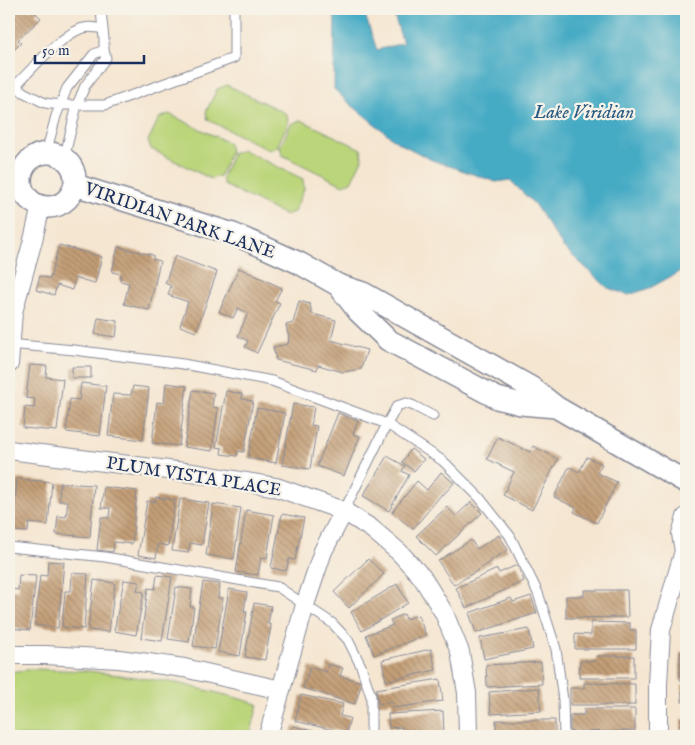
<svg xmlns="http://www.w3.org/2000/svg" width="695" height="745" viewBox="0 0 695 745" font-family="'IM FELL English',serif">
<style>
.park{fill:#bbd57a;stroke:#6b826c}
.water{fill:#44aac4;stroke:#306c91}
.building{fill:url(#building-back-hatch)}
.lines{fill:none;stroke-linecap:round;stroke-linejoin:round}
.service-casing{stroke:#888a98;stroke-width:11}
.minor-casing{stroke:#888a98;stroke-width:20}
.tertiary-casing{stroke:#888a98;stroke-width:24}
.service{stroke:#fff;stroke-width:9}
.minor{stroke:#fff;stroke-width:18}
.tertiary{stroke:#fff;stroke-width:21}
.labels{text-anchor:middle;stroke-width:4.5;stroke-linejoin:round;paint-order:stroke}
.street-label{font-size:18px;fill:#1b2f5e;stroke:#f7f3e8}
.water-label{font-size:19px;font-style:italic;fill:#295a82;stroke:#f7f3e8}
</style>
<defs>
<pattern id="building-back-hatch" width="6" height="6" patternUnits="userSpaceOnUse" patternTransform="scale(1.25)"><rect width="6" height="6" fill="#c49f77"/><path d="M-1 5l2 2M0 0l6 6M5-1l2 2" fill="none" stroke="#9e8265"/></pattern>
</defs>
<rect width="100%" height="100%" fill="#f7f3e8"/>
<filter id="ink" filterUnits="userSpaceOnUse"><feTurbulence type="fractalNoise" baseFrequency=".02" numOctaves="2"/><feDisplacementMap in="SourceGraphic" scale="10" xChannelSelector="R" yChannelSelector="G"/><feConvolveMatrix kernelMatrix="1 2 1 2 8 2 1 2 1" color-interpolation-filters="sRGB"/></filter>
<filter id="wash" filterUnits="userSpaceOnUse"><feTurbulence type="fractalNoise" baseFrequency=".0096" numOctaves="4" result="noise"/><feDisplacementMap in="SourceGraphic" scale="20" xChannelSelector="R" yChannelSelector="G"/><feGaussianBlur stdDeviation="1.12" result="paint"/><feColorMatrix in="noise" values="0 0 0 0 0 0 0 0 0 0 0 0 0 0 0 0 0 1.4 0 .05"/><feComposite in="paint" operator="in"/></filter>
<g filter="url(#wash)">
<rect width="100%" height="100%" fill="#f5e6d1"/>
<path class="park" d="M227 85 287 114 288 124 277 147 269 150 208 120 206 112 217 89Z
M169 114 229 143 230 153 220 176 211 179 151 149 148 141 159 118Z
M301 120 361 149 362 159 351 182 343 185 282 155 280 147 291 124Z
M243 150 303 179 304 189 294 212 285 215 224 185 222 177 233 153Z
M34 669 88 671 135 677 177 683 230 696 258 704 250 736H9V672Z"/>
<path class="water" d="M335 9H363L377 50 403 43 392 9H444L445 11 452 9H686V268L650 288 628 295 608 288 563 247 535 205 510 180 496 182 432 160 397 142 349 103 334 89Z"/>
<g id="blocks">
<path class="building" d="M9 9H40L35 13 41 18 18 40 21 43 9 55V26L16 18 9 11Z
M9 245H12L11 260H9Z
M59 245 102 257 95 283 75 278 72 290 57 285 54 295 36 290 40 276 50 279Z
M118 247 153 255V259L160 261 149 310 124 304 129 283 120 281 121 274 112 272Z
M175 256 217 272 196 332 180 326 188 302 168 295 171 286 165 283Z
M239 268 282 288 275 301 280 303 257 353 245 347 248 341 238 336 248 313 238 308 233 318 219 312Z
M299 301 310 304 312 314 336 320 331 340 367 350 361 369 343 372 318 365 317 370 276 360 273 347 288 344 289 338 286 325 293 323Z
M98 318 118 321 116 337 95 334Z
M30 365 47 366 46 377 63 379 57 431 23 428 25 407 34 408 35 399 26 398Z
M72 367H91V378H72Z
M81 383 106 386 100 436 66 432 70 399 79 400Z
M166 383 187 386 179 446 152 443 157 402 164 403Z
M133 386 149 388 143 440 108 436 113 394 131 395Z
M193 390 214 393 212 407 218 408 212 451 184 447Z
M226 391 242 394V399L253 401 244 452 238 451 237 456 221 454 222 448 216 447Z
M293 404 314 407 311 425 317 426 310 469 282 465Z
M257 408 285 413 276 463 248 458Z
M338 413 358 421 353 434 360 436 344 476 317 466Z
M498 437 530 452 533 446 558 459 532 510 503 495 514 472 487 459Z
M411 449 424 459 414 471 402 462Z
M387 456 405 466 402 471 409 475 389 511 363 496Z
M587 457 602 464 597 473 617 482 597 523 574 512 576 508 554 497 569 467 579 472Z
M441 472 454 483 443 495 442 494 413 529 392 512 417 481 427 490Z
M17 479 52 482 48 525 29 523 28 532 13 531Z
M60 483 94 485 90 537 56 534 58 516 66 517 68 501H59Z
M104 487 137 491 132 544 114 542 113 552 97 550 101 517 109 518 110 508H101Z
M156 497 175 500 168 546 158 544 156 558 138 555 147 501 155 502Z
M180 499 209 503 202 545 190 543 188 553 172 551Z
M471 502 482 513 436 556 416 536 447 507 456 516Z
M213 504 241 508 234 559 206 555Z
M246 510 274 515 267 558 261 557 258 575 236 572Z
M282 514 304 518 295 560 289 559 286 571 271 568Z
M499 535 508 550 490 561 491 562 454 585 438 561 471 540 477 549Z
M368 559 384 574 349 608 334 592Z
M48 561 64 562 58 628 35 625 40 575 47 576Z
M517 565 524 581 466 608 456 588 497 569 499 573Z
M72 573 88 574 84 629 62 627 65 591H71Z
M19 575 36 576 30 630 9 628 12 589 18 590Z
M157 575 172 577 162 641 141 638 148 588 155 589Z
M94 580 115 583 109 632 88 630Z
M124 580 139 582 137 591 144 592 136 635 114 631Z
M203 582 220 584 218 598H223L215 649 193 646Z
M397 584 408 603 362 631 351 612Z
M176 587 192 589 190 607H194L189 642 168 639Z
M229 589 247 592 244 611H247L240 656 218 652Z
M584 590H627L628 617 566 618V596H584Z
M531 596 537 613 476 633 469 613 511 598 513 602Z
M254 603 271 606 268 624 271 625 265 660 245 657Z
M404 614 406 619 418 615 426 635 374 655 366 635 393 625 390 620Z
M591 622 630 623V630H636V649H575V634L591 635Z
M529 629 533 649 484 659 480 638Z
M431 649 436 670 386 681 382 660Z
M680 652H686V680H680Z
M597 656H634V678H579L580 661H596Z
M541 662 542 684 487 687 486 665Z
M328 664 343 668 340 676 362 682 355 704 303 688 310 667 326 672Z
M440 679 443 701 392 708V702L378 704 376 689Z
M584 683 635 684V705H570V688H584Z
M682 685H686V702H682Z
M539 688 541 711 491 714 489 692Z
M301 695 343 704 340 716 350 718 346 733 295 721Z
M584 709H635V731L570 732V715H584Z
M443 711 444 734 402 736V727L389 728 388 714Z
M681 719H686V736H681Z
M496 720H555V736H496Z
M293 726 332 736H290Z"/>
</g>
</g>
<g filter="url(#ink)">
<use href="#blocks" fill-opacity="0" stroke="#888a98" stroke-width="1"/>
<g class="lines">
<defs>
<path id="service" d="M16 85C31 70 64 32 84 28 91 26 96 28 103 29
M9 90 16 85 23 92 45 103 60 105H105L234 58V9
M46 153 56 116 67 88 94 54 104 50
M64 159 77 105 85 86 106 58 104 50V39L101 11 105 9
M9 344 74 350 183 364 272 381 387 424 443 461 479 497 510 536 538 593 556 649 563 700 564 736
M344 511 387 424 397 406 406 403 414 406 433 416
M9 547 105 557 278 587 332 623 348 640 361 666 371 696V736"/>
<path id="minor" d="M9 364 13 312 33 240 41 206
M9 450 200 474 276 487 344 511 372 529 399 552 422 577 444 613 460 652 467 693 468 736
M9 655H45L119 659 184 668 281 690
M268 736 305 605 323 551 344 511
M658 736V684L661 630 684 551 681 534 686 517"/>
<path id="tertiary" d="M21 180a27 27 0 1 1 54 0a27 27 0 1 1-54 0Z
M75 185 233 234 266 248 299 263 338 285 363 293 532 388 556 407 686 482
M338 285 358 311 388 340 497 398 521 404 556 407"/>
</defs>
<use href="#service" class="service-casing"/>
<use href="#minor" class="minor-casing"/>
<use href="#tertiary" class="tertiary-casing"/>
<use href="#service" class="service"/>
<use href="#minor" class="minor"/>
<use href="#tertiary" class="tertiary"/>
</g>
</g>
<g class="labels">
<g class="street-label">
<text transform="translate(180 220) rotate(19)" y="6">VIRIDIAN PARK LANE</text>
<text transform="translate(194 476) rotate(9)" y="6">PLUM VISTA PLACE</text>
</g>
<g class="water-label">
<text x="584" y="118">Lake Viridian</text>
</g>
</g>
<rect width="695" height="745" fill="none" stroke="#f7f3e8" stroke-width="30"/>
<path d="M35 55v8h109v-8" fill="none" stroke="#1b2f5e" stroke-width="2.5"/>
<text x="42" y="55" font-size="15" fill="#1b2f5e" stroke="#f7f3e8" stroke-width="4" paint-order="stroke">50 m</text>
</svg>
